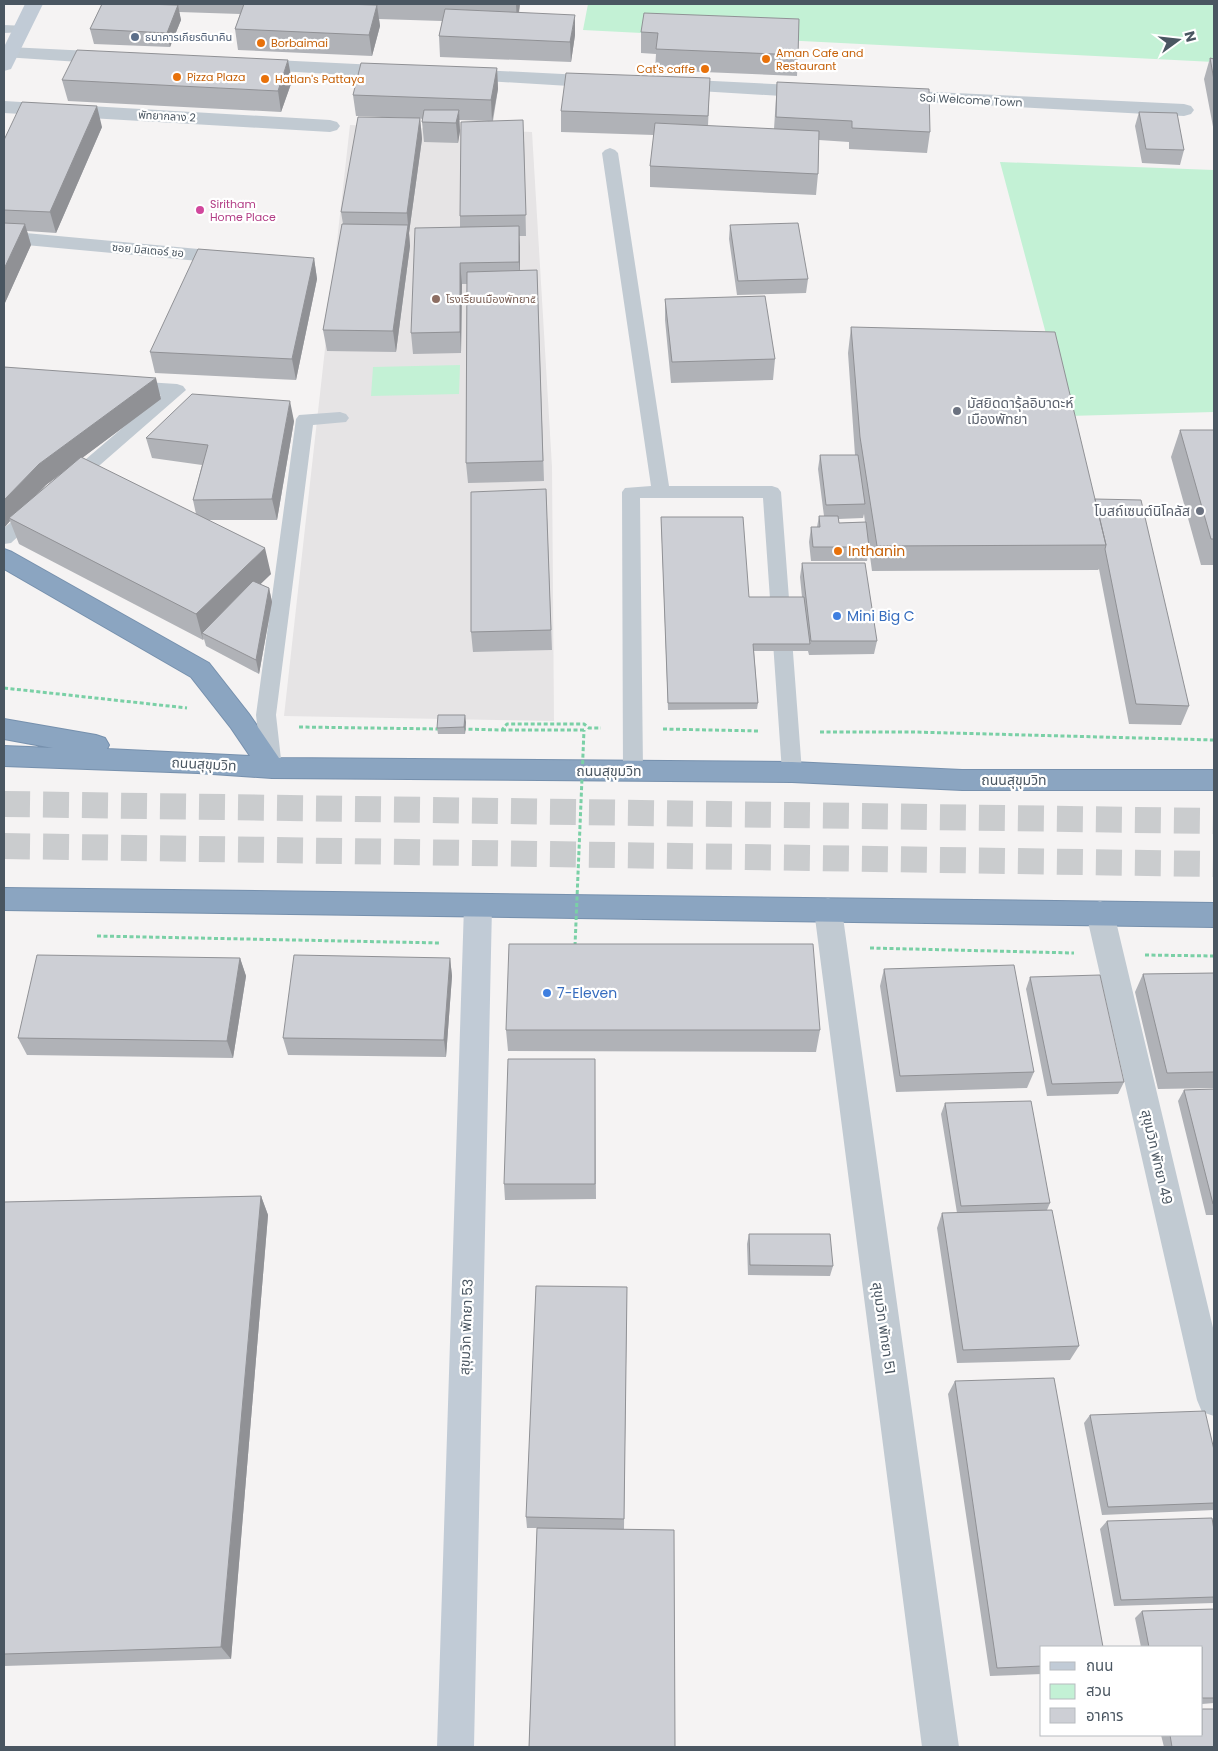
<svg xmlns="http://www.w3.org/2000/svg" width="1218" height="1751" viewBox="0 0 1218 1751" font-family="Poppins,'Noto Sans Thai',sans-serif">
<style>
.education{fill:#e6e4e5}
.green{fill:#c3f1d5}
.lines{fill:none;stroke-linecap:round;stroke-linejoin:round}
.highway-tunnel{stroke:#caccce;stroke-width:26;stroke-dasharray:26 13;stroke-linecap:butt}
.highway-casing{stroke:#7690ad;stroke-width:2}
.path{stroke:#7ad0a6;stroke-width:3;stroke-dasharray:4 2.5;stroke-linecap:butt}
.lane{fill:#c1cad2;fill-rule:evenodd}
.street{fill:#c1cad2;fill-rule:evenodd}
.secondary{fill:#c1cbd6;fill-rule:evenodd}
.highway{fill:#8ba5c1;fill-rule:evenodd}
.path-bridge{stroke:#7ad0a6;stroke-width:3;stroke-dasharray:4 2.5;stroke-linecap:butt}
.wall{fill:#b0b2b7;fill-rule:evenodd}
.shaded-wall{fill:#909195}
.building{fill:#cdcfd5;stroke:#909195}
.service-dot{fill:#5c6f8a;stroke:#fff;stroke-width:2}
.food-dot{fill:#e8710a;stroke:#fff;stroke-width:2}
.hotel-dot{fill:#d1479c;stroke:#fff;stroke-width:2}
.education-dot{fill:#8d6e63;stroke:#fff;stroke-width:2}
.worship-dot{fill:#6b7280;stroke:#fff;stroke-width:2}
.shop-dot{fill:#3f7fe0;stroke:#fff;stroke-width:2}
.labels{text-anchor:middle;stroke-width:4.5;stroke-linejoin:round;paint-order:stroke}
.far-service-label{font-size:11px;fill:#4e5e75;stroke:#fff;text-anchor:start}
.far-food-label{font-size:11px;fill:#c56008;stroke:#fff;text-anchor:start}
.far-street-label{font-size:11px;fill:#4a5661;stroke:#fff}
.far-hotel-label{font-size:11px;fill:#b23c85;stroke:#fff;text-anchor:start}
.far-education-label{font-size:11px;fill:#785e54;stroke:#fff;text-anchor:start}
.worship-label{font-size:14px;fill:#5b616d;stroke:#fff;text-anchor:start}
.food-label{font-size:14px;fill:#c56008;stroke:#fff;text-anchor:start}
.shop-label{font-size:14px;fill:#366cbe;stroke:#fff;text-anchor:start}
.street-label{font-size:14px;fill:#4a5661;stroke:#fff}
</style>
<rect width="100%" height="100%" fill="#f5f3f3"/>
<path class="education" d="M350 125 532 132 552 467 554 721 284 716Z"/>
<path class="green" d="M588 4H1214V62L583 30Z
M1000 162 1214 170V412L1068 416Z
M460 365 459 394 371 396 373 367Z"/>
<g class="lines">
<path class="highway-tunnel" d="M4 804 1214 821
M4 846 1214 864"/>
<defs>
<path id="highway" d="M4 549 12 552 209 663 249 714 279 758 792 762 962 770H1214V790H962L792 782 272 778 198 773 4 766V746L53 748 4 739V719L96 735 105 738 109 745 107 749 250 756 231 728 191 677 4 569Z
M4 888 1214 903V927L4 910Z"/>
</defs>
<use href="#highway" class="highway-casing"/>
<path class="path" d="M4 688 187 708
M299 727 440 729
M462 729 502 730 507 724H584L589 728H601
M663 729 759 731
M502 730H584
M820 732H913L1214 740
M97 936 441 943
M870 948 1074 953
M1145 955 1214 956"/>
<path class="lane" d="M4 25 26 26 28 29 26 32 4 33Z
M610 148 615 150 618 153 669 486H772L778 488 781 492 802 772 799 778 792 780 785 778 782 772 763 498H640L643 771 640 777 633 779 626 777 623 771 622 492 625 488 651 486 602 153 605 150Z
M130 381 177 384 183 386 186 390 77 485 71 487 65 485 62 481 65 477 161 395 124 391 121 387 124 383Z
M340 412 346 414 349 418 346 422 313 425 276 715 282 768 279 774 272 776 265 774 262 768 256 715 296 419 299 415Z
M36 504 42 506 45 510 42 514 11 543 4 544V528L30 506Z"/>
<path class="street" d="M9 47 110 52 117 54 119 58 117 62 110 64 4 57V49Z
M253 59 397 66 404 68 406 72 404 76 397 78 246 69 244 65 246 61Z
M460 69 602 76 609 78 611 82 609 86 602 88 453 79 451 75 453 71Z
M673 79 814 86 821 88 823 92 821 96 814 98 666 89 664 85 666 81Z
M892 90 1184 104 1191 106 1194 110 1191 114 1184 116 885 100 883 96 885 92Z
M4 101 330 120 337 122 340 126 337 130 330 132 4 113Z
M4 231 231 252 238 253 241 258 238 263 231 264 4 243Z
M828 898 838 902 842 910 959 1747H922L814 910 818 902Z
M1100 901 1110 905 1114 913 1214 1332V1416L1202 1412 1197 1400 1086 913 1090 905Z"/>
<path class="secondary" d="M25 4H43L13 65 11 69 4 71V47Z
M478 894 488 898 492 906 474 1747H437L464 906 468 898Z"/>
<use href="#highway" class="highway"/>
<path class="path-bridge" d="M575 946 584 730"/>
</g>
<path class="wall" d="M102 4H520L519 13 575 35 571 62 440 57 439 36 442 21 379 19 380 26 372 56 238 50 235 29 240 14 179 12 181 20 170 47 94 44 90 29Z
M799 19 798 55 797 76 655 70 656 54 641 53V32Z
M1210 58 1214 59V132L1204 79Z
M497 68 498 89 493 121 524 141 526 236H519L520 271 537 270 544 481 468 483 466 463 467 284H462L461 353 413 354 411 333 460 227V216L488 121 459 120 460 131 458 143 424 142 422 122V119L420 118 422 139 409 233 410 246 396 352 327 351 323 330 343 224 341 212 408 118 356 116 353 95Z
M710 78 708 126 774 129 777 82 930 132 927 153 849 149V142L819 140 818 174 816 195 650 187V166L654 135 561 132V111Z
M62 80 292 81 281 112 68 101Z
M1139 112 1184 150 1180 165 1142 163 1135 126Z
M102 127 56 233 27 231 31 245 4 305V140Z
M730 225 808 279 806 293 737 295 729 239Z
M314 258 317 279 296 380 155 373 150 352Z
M665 299 775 359 773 380 671 383 665 320Z
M851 327 1095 499 1189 706 1181 725 1129 724 1099 569 1098 570 872 571 869 549 867 561H811L809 542 811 527H817L819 516H824L818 469 820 455H855L848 353ZM864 514 865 522 839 523 838 519 863 518Z
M4 367 161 399 82 458 196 514 193 500 202 465 152 458 146 438 294 421 277 520H208L271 574 260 584 269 588 272 602 259 674 206 646 204 639 203 640 19 544 10 521 4 528ZM62 473 35 496 46 485Z
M1180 430H1214V565H1201L1171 457Z
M546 489 552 650 473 652 471 632Z
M661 517 749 597H802L800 577 802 563 877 641 874 654 809 655 808 651H754L758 703 757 709 668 710Z
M466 722 465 734H438L437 728Z
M240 958 246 976 233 1058 27 1055 18 1038Z
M450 958 452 976 446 1057 288 1055 283 1038Z
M884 969 1034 1072 1027 1088 896 1092 880 986Z
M1214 973V1088L1158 1089 1135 992 1143 974Z
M1030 977 1124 1082 1118 1094 1047 1096 1026 989Z
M506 1030H820L816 1052 508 1051Z
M595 1059 596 1199 505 1200 504 1184Z
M1214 1089V1215H1206L1178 1101 1184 1090Z
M945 1103 1050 1203 1047 1210 1079 1346 1070 1360 957 1363 937 1228 942 1213H957L941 1114Z
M261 1196 268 1215 231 1659 4 1666V1202Z
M749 1234 833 1266 830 1276 748 1275 747 1244Z
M627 1287 624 1529 675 1747H529L537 1528H527L526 1517Z
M955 1381 1042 1647V1674L990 1676 948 1394Z
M1090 1415 1214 1450V1510L1102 1515 1084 1423Z
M1107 1521 1214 1530V1603L1114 1606 1100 1529Z
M1214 1609V1703L1202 1704V1647H1141L1135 1618 1142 1611Z
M1161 1735H1202L1214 1747H1164Z"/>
<path class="shaded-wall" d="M516 4H520L517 23Z
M178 5 181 20 170 47 167 33Z
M377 5 380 26 372 56 369 35Z
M575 15V35L571 62 570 42Z
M288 60 292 81 281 112 278 91Z
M497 68 498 89 492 121 491 100Z
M97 106 102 127 56 233 50 212Z
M459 110 460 131 458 143 456 123Z
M420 118 422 139 409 233 410 246 396 352 393 331 408 225 407 213Z
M25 224 31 245 4 305V269Z
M519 226 520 247V282L519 262Z
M314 258 317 279 296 380 292 359Z
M460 263 462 284 461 353 460 332Z
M156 378 161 399 46 485 12 520 9 518 10 521 4 528V500L39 464Z
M290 401 294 421 277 520 272 499Z
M265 548 271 574 207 636 202 633 203 640 196 614Z
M269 588 272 602 259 674 256 660Z
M465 715 466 722 465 734 464 727Z
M240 958 246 976 233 1058 227 1041Z
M450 958 452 976 446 1057 444 1040Z
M261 1196 268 1215 231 1659 221 1647Z"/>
<path class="building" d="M102 4H141L178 5 167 33 90 29Z
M244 4H341L377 5 369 35 235 29Z
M445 9 575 15 570 42 439 36Z
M644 13 799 19 798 55 656 49 658 33 641 32Z
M77 50 288 60 278 91 62 80Z
M1210 58 1214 59V80Z
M361 63 497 68 491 100 353 95Z
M566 73 710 78 708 116 561 111Z
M777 82 929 89 930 132 852 128V121L776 117Z
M22 102 97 106 50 212 4 210V140Z
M424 110H459L456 123 422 122Z
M1139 112 1177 113 1184 150 1146 149Z
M358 117 420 118 407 213 341 212Z
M523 120 526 215 460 216 461 122Z
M655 123 819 131 818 174 650 166Z
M4 223 25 224 4 269Z
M798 223 808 279 738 281 730 225Z
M342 224 408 225 393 331 323 330Z
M519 226V262L460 263V332L411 333 415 228Z
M198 249 314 258 292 359 150 352Z
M537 270 543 461 466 463 467 272Z
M765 296 775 359 672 362 665 299Z
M851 327 1055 332 1106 545 877 546 860 437Z
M4 367 156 378 39 464 4 500Z
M192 394 290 401 272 499 193 500 208 445 146 438Z
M1180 430H1214V539H1211Z
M820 455H858L865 504 826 505Z
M81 457 265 548 196 614 9 518Z
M546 489 551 630 471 632V492Z
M1095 499 1141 500 1189 706 1136 704 1105 549 1106 545Z
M819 516H838L839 523 866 522 869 547H813L811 527H820Z
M661 517H743L749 597H804L810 644H753L758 703H668Z
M802 563H865L877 641H811Z
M253 581 269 588 256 660 202 633Z
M438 715H465L464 727 437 728Z
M509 944H813L820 1030H506Z
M37 955 240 958 227 1041 18 1038Z
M294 955 450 958 444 1040 283 1038Z
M1014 965 1034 1072 900 1076 884 969Z
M1214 973V1072L1167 1073 1143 974Z
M1100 975 1124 1082 1052 1084 1030 977Z
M508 1059H595V1184H504Z
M1214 1089V1204H1213L1184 1090Z
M1031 1101 1050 1203 961 1206 945 1103Z
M261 1196 221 1647 4 1654V1202Z
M1052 1210 1079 1346 963 1350 942 1213Z
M749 1234H830L833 1266 750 1265Z
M536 1286 627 1287 624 1519 526 1517Z
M1054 1378 1103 1647H1042V1666L997 1668 955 1381Z
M1205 1411 1214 1450V1503L1108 1507 1090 1415Z
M1212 1518 1214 1530V1597L1121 1600 1107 1521Z
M537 1528 674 1530 675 1747H529Z
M1214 1609V1698H1202V1647H1149L1142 1611Z
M1202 1709H1214V1747H1172L1170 1735H1202Z"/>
<circle class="service-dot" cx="135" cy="37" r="5"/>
<g class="food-dot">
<circle cx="261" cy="43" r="5"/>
<circle cx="766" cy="59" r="5"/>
<circle cx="705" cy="69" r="5"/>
<circle cx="177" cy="77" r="5"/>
<circle cx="265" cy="79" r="5"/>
<circle cx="838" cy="551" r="5"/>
</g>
<circle class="hotel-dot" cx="200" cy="210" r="5"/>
<circle class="education-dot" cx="436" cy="299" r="5"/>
<g class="worship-dot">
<circle cx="957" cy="411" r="5"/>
<circle cx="1200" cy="511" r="5"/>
</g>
<g class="shop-dot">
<circle cx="837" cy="616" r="5"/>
<circle cx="547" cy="993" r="5"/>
</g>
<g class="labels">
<g class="far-service-label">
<text x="145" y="41">ธนาคารเกียรตินาคิน</text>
</g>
<g class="far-food-label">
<text x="271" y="47">Borbaimai</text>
<text x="776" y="57">Aman Cafe and<tspan x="776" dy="13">Restaurant</tspan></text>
<text x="695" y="73" text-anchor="end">Cat's caffe</text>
<text x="187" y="81">Pizza Plaza</text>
<text x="275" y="83">Hatlan's Pattaya</text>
</g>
<g class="far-street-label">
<text transform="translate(971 100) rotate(3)" y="4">Soi Welcome Town</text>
<text transform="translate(167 116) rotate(3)" y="4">พัทยากลาง 2</text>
<text transform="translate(148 250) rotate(5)" y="4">ซอย มิสเตอร์ ชอ</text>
</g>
<g class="far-hotel-label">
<text x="210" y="208">Siritham<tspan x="210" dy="13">Home Place</tspan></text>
</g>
<g class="far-education-label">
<text x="446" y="303">โรงเรียนเมืองพัทยา๕</text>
</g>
<g class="worship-label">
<text x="967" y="408">มัสยิดดารุ้ลอิบาดะห์<tspan x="967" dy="16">เมืองพัทยา</tspan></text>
<text x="1190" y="516" text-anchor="end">โบสถ์เซนต์นิโคลัส</text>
</g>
<g class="food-label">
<text x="848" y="556">Inthanin</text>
</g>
<g class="shop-label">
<text x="847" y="621">Mini Big C</text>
<text x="557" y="998">7-Eleven</text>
</g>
<g class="street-label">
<text transform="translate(204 764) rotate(3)" y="5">ถนนสุขุมวิท</text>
<text x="609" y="776">ถนนสุขุมวิท</text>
<text x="1014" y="785">ถนนสุขุมวิท</text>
<text transform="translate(1157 1157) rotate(77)" y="5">สุขุมวิท พัทยา 49</text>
<text transform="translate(466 1327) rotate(-88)" y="5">สุขุมวิท พัทยา 53</text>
<text transform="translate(884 1328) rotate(82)" y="5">สุขุมวิท พัทยา 51</text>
</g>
</g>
<rect width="1218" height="1751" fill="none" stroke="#4a5661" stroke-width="10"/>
<rect x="1040" y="1646" width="162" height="90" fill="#ffffff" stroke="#b7bbc0"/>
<rect x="1050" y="1662" width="25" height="8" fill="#c1cbd6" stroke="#b7bbc0"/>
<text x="1086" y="1671" font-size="15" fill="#4a5661">ถนน</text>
<rect x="1050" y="1684" width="25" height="15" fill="#c3f1d5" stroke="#b7bbc0"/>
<text x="1086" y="1696" font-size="15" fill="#4a5661">สวน</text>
<rect x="1050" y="1708" width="25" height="15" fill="#cdcfd5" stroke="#b7bbc0"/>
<text x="1086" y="1721" font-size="15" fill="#4a5661">อาคาร</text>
<g transform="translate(1178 40) rotate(75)" stroke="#ffffff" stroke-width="4" paint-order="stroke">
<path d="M0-4L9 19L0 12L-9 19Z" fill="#4a5661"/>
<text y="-8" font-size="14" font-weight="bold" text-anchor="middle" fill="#4a5661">N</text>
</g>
</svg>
